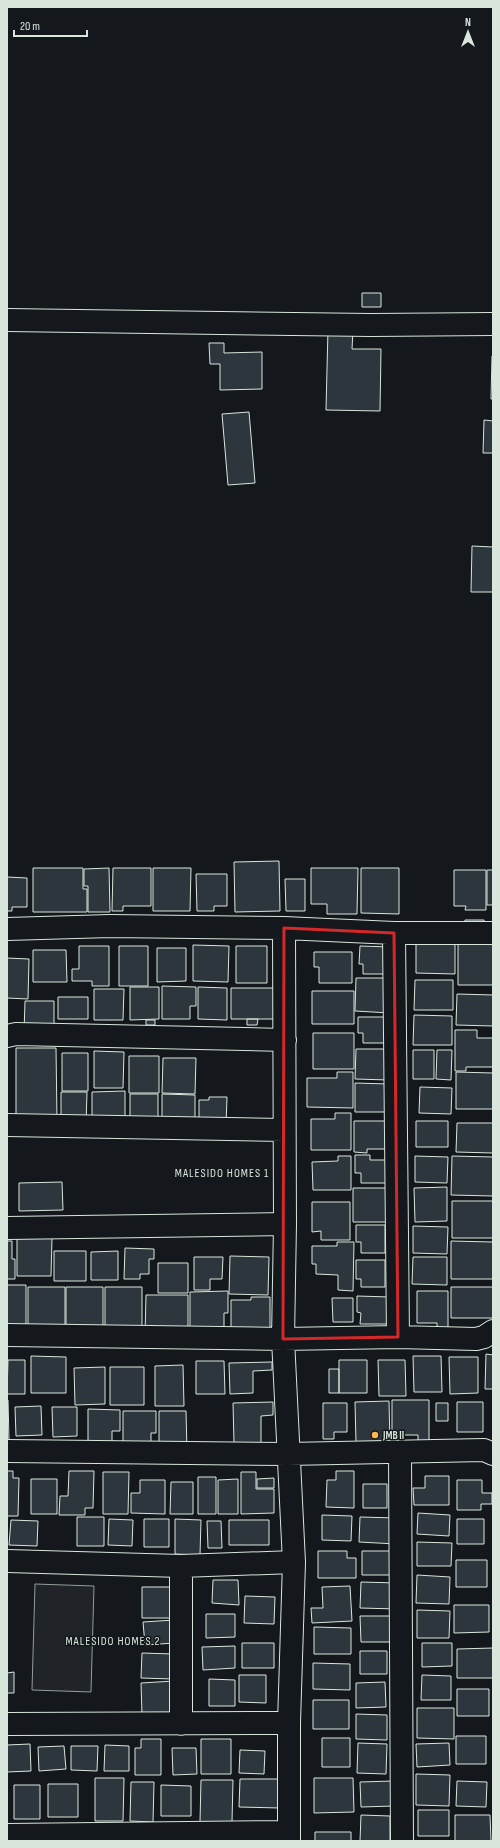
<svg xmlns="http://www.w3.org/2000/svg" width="500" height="1848" viewBox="0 0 500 1848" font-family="'Sofia Sans Condensed',sans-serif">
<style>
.green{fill:#202428;stroke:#939e99}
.building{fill:#2c363c;stroke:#d8e6dc}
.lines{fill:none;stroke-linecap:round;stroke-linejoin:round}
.minor-casing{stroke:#d8e6dc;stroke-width:24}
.minor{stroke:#14181c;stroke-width:22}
.marked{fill:none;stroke:#d62828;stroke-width:3;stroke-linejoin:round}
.poi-dot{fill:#ffb74d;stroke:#14181c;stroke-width:1.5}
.labels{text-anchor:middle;stroke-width:3;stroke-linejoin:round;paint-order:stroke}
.poi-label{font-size:11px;font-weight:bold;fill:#d8e6dc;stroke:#14181c;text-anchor:start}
.neighbourhood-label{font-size:12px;letter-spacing:1px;fill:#d8e6dc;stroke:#14181c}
</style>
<rect width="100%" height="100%" fill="#14181c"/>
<path class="green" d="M35 1584 94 1586 91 1692 32 1690Z"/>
<path class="building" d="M362 293H381V307H362Z
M328 329 353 330 352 349H381L380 411 326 410Z
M209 343H224V353L262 352V389L220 390V364H210Z
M492 356H493V399H491Z
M249 412 255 483 228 485 222 414Z
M484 420 493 421V453H483Z
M472 546 493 547V592H471Z
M279 861 280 911 235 912 234 862Z
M33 868H83V889H87V912H33Z
M109 868 110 912H88V886H84V869Z
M113 868H151V906H123V911H112Z
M153 868H191L190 911H153Z
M311 868H358L357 914H327V904H311Z
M361 868H399V914L361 913Z
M454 870H486V910H465L466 906H454Z
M487 870H493V905H487Z
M196 874H227V906H214V911H197Z
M7 877 27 878V907H12V911H7Z
M285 879H305V911H286Z
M465 920H484V927H465Z
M416 944H455V974L416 973Z
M458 944H493V985H458Z
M193 945 229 946 228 982 193 981Z
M79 946H109V986H92V981H72V969H79Z
M119 946H148V986H119Z
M236 946H267V983H236Z
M360 946 392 947 391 974H363V964H359Z
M157 948H186V981L157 982Z
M33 950H66L67 982H33Z
M314 952H352V983H319V967H314Z
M7 958 29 959 28 999 7 998Z
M356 978H391L390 1013 355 1011Z
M415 980H453V1010H414Z
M162 986 196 987V1006H190V1019H162Z
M130 987H159V1019L130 1020Z
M198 987 227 988V1020L198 1019Z
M231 988H274V1019H231Z
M94 989H124L123 1020H94Z
M312 991H354V1024H312Z
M457 994 493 995V1026L456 1025Z
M58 997H88V1019H58Z
M25 1001H54V1034L24 1033Z
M414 1015 452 1016V1045H413Z
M358 1017H389V1043H363V1033H358Z
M247 1019H258L257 1025H247Z
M146 1020H155V1025H146Z
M455 1030H477V1038H493V1067H466V1071H455Z
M313 1033H354V1069H313Z
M16 1048H56L57 1120H16Z
M356 1049H390L389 1080 355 1079Z
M413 1050H434V1079H413Z
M437 1050H452L451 1080 436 1079Z
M94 1051 124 1052 123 1088H94Z
M62 1053H88V1091H62Z
M129 1056H159V1093H129Z
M163 1058H196L195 1094 162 1093Z
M337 1072H353V1108L307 1107V1078H337Z
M456 1072 493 1073V1109H456Z
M355 1083 389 1084V1112H355Z
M420 1087 452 1088 451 1114 419 1113Z
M125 1091V1124H92V1092Z
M61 1092H87L86 1125H61Z
M130 1094H158V1127H130Z
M162 1094 195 1095V1126H162Z
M209 1097H227L226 1126H199V1100H209Z
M335 1113H351V1150H311V1119H335Z
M354 1121H389L388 1149H367V1153L354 1152Z
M416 1121H448V1147H416Z
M457 1123H493V1153L456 1152Z
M355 1155H370V1160H389V1183H361V1173H355Z
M338 1156H351V1190H313L312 1162 338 1161Z
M415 1156 448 1157 447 1183 415 1182Z
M452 1156 493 1157V1196L451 1195Z
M62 1182 63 1210 19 1211V1183Z
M447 1187V1221L415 1222 414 1188Z
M353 1188H390V1222H353Z
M452 1201H493V1238H452Z
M312 1202H350V1240H321V1231L312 1232Z
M356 1225H385V1253H361V1242H356Z
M413 1226 448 1227 447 1254 413 1253Z
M17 1238H52L51 1276H17Z
M7 1241H12V1259H15V1279H7Z
M451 1241 493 1242V1279H451Z
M337 1242H354L353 1291 338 1290V1275L316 1274V1264H312V1246H337Z
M125 1248 154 1249V1259H149V1274H140V1279H124Z
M54 1251H86V1281H54Z
M118 1251V1280H91V1252Z
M230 1256 269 1257 268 1295 229 1294Z
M194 1257H223L222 1279H210V1290H194Z
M413 1257H447V1285L412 1284Z
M356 1260H385V1287H361V1279H356Z
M158 1263H188V1293H158Z
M7 1285H26V1331H7Z
M28 1287H65V1332H28Z
M66 1287H103V1332H66Z
M105 1287H142V1331H105Z
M451 1287H493V1318H451Z
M228 1291V1313H224V1330L190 1336V1292Z
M417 1291H448V1328H437V1323H417Z
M146 1295H188V1335H145Z
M357 1296 390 1297 389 1324H360L361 1313 357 1312Z
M251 1297H270V1334L231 1337V1300H251Z
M332 1298H353V1322H333Z
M486 1354 493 1355V1389H485Z
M31 1356 66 1357V1393H31Z
M413 1356H441L442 1392H414Z
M449 1357H478V1393L450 1394Z
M8 1360H25V1394H7Z
M339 1360H367V1393H339Z
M378 1360H405L406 1396H379Z
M196 1361H224L225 1394H196Z
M272 1362V1370L253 1371V1393L230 1394 229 1363Z
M183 1365 184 1406H155V1366Z
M105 1367V1404L75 1405 74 1368Z
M110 1367H144V1405H110Z
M329 1369H339V1393H329Z
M7 1400H8L9 1440H7Z
M392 1400H429V1444H418V1435H392Z
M389 1401 390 1443H356L355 1402Z
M273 1402V1415L261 1416V1443H234L233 1403Z
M457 1402H483V1432H457Z
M323 1403H347V1432H334V1439H323Z
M436 1403H448V1421H436Z
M41 1406 42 1435 16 1436 15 1407Z
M52 1407H77V1436L53 1437Z
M88 1409 120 1410V1431H112V1450H88Z
M123 1411H156V1433H151V1451L123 1446Z
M159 1411H186L187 1451H159Z
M7 1471H13V1478H19L18 1516H7Z
M69 1471H94L93 1508H85V1515H59L60 1496H68Z
M336 1471H354V1508L326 1507 327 1480H336Z
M103 1472H129L128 1514H103Z
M241 1472H256V1489H274V1513L241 1514Z
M425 1476H449V1505H414L413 1488H425Z
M198 1477H216V1514H198Z
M274 1478V1488H257V1479Z
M31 1479H57V1514H31Z
M238 1479V1514H218V1480Z
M140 1480H165V1514L131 1513V1493H140Z
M457 1480H482V1493H492V1504H481V1510H457Z
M171 1482H193V1514H170Z
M363 1484H387V1508H363Z
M418 1513 450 1515 449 1536 417 1534Z
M322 1515 352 1516 351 1541 322 1540Z
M77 1517H104V1546H77Z
M360 1517 397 1518 396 1544 359 1542Z
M109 1519 133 1520 132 1546 108 1545Z
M144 1519H169V1547H144Z
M175 1519 201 1520 200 1555 175 1554Z
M457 1519H484V1544H457Z
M11 1520 38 1521 37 1546 9 1545Z
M229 1520H269V1545H229Z
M207 1521H221L222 1548H208Z
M417 1542 452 1543 451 1566H417Z
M318 1551H347V1558H356V1578H318Z
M362 1551H395V1575H362Z
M456 1560H487V1587H456Z
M417 1575 450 1577 449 1604 416 1603Z
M213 1580H238L239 1605 212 1603Z
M361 1582 398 1583 397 1609 360 1608Z
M350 1586 352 1621 312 1623 311 1608H323L322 1587Z
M142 1587H177V1618H142Z
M245 1596 275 1597 274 1624 244 1623Z
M454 1605H489V1632L454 1633Z
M417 1610 450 1611 449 1638H417Z
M206 1614H235V1637L206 1638Z
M360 1616H394V1642H361Z
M174 1620 175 1643 145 1645 143 1622Z
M314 1627 351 1628V1654H314Z
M242 1643H274V1668H242Z
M422 1643H452V1666L422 1667Z
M235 1646V1668L203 1670 202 1647Z
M493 1648V1678H457V1649Z
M360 1651H387V1674H360Z
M142 1653 174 1654 173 1679 141 1678Z
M313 1663 350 1664V1690L313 1689Z
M14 1672V1693H7V1673Z
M239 1675H266V1703L239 1702Z
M422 1675 451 1676V1700H421Z
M209 1679 235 1680V1706H209Z
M174 1681 175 1713 142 1715 141 1683Z
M385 1682 386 1707 356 1708V1683Z
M457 1689H489V1716H457Z
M313 1700H349V1729H313Z
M417 1708H454V1739L417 1738Z
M356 1714 387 1715V1740L356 1739Z
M456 1736H486V1764H456Z
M322 1738H350V1767H322Z
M141 1739H161V1775H135V1748H141Z
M201 1739H231V1774H201Z
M358 1743 387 1744 386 1774 357 1773Z
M449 1743 450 1765 417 1767 416 1744Z
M30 1744 31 1771 7 1772V1745Z
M105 1745 129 1746V1771H104Z
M64 1746 66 1769 39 1771 38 1747Z
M71 1746H98L97 1771 71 1770Z
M172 1748H196L197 1774 173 1775Z
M240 1750 265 1751 264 1774 239 1773Z
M416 1774 450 1775 449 1806 416 1805Z
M95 1778H124L123 1821H95Z
M314 1778H353L354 1812 314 1813Z
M240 1779H280V1808L239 1807Z
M201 1780H233L232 1822H200Z
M393 1781 394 1806 361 1807 360 1782Z
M457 1781 487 1782 486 1807 456 1806Z
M131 1782H154L153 1822 130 1821Z
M48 1784H78V1817H48Z
M14 1785H40V1819H14Z
M161 1785 191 1786V1816H161Z
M418 1810H449V1836H418Z
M361 1815 390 1816V1841H360Z
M455 1815H490L491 1841H455Z
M315 1832H351V1841H315Z"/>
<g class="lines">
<defs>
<path id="minor" d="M7 320 371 325 493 324
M284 928 285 1224 283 1339 294 1562 289 1723V1841
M7 929 110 926 284 928 394 933H493
M394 933 398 1337
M7 1036 16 1034 285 1040
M7 1125 284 1130
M7 1228 285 1224
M7 1335 283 1339 398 1337 476 1339 484 1337 493 1331
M7 1451 288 1454 484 1450 493 1454
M400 1453 402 1841
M7 1561 181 1566 294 1562
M181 1566V1724
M7 1724 289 1723
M7 1835 288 1832"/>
</defs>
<use href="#minor" class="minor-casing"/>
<use href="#minor" class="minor"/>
</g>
<path class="marked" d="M284 928 394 933 398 1337 283 1339Z"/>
<circle class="poi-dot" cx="375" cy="1435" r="4"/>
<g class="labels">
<g class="poi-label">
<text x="383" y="1439">JMB II</text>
</g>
<g class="neighbourhood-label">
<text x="222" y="1177">MALESIDO HOMES 1</text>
<text x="113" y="1645">MALESIDO HOMES 2</text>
</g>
</g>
<rect width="500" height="1848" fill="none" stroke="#d8e6dc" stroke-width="16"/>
<g transform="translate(468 32)" stroke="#14181c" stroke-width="3" paint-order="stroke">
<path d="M0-3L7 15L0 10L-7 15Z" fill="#d8e6dc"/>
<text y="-6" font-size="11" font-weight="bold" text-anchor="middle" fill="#d8e6dc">N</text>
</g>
<path d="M14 30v6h73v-6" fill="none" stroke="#d8e6dc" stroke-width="2"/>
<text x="20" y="30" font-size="12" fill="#d8e6dc" stroke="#14181c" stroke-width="3" paint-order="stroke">20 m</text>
</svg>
